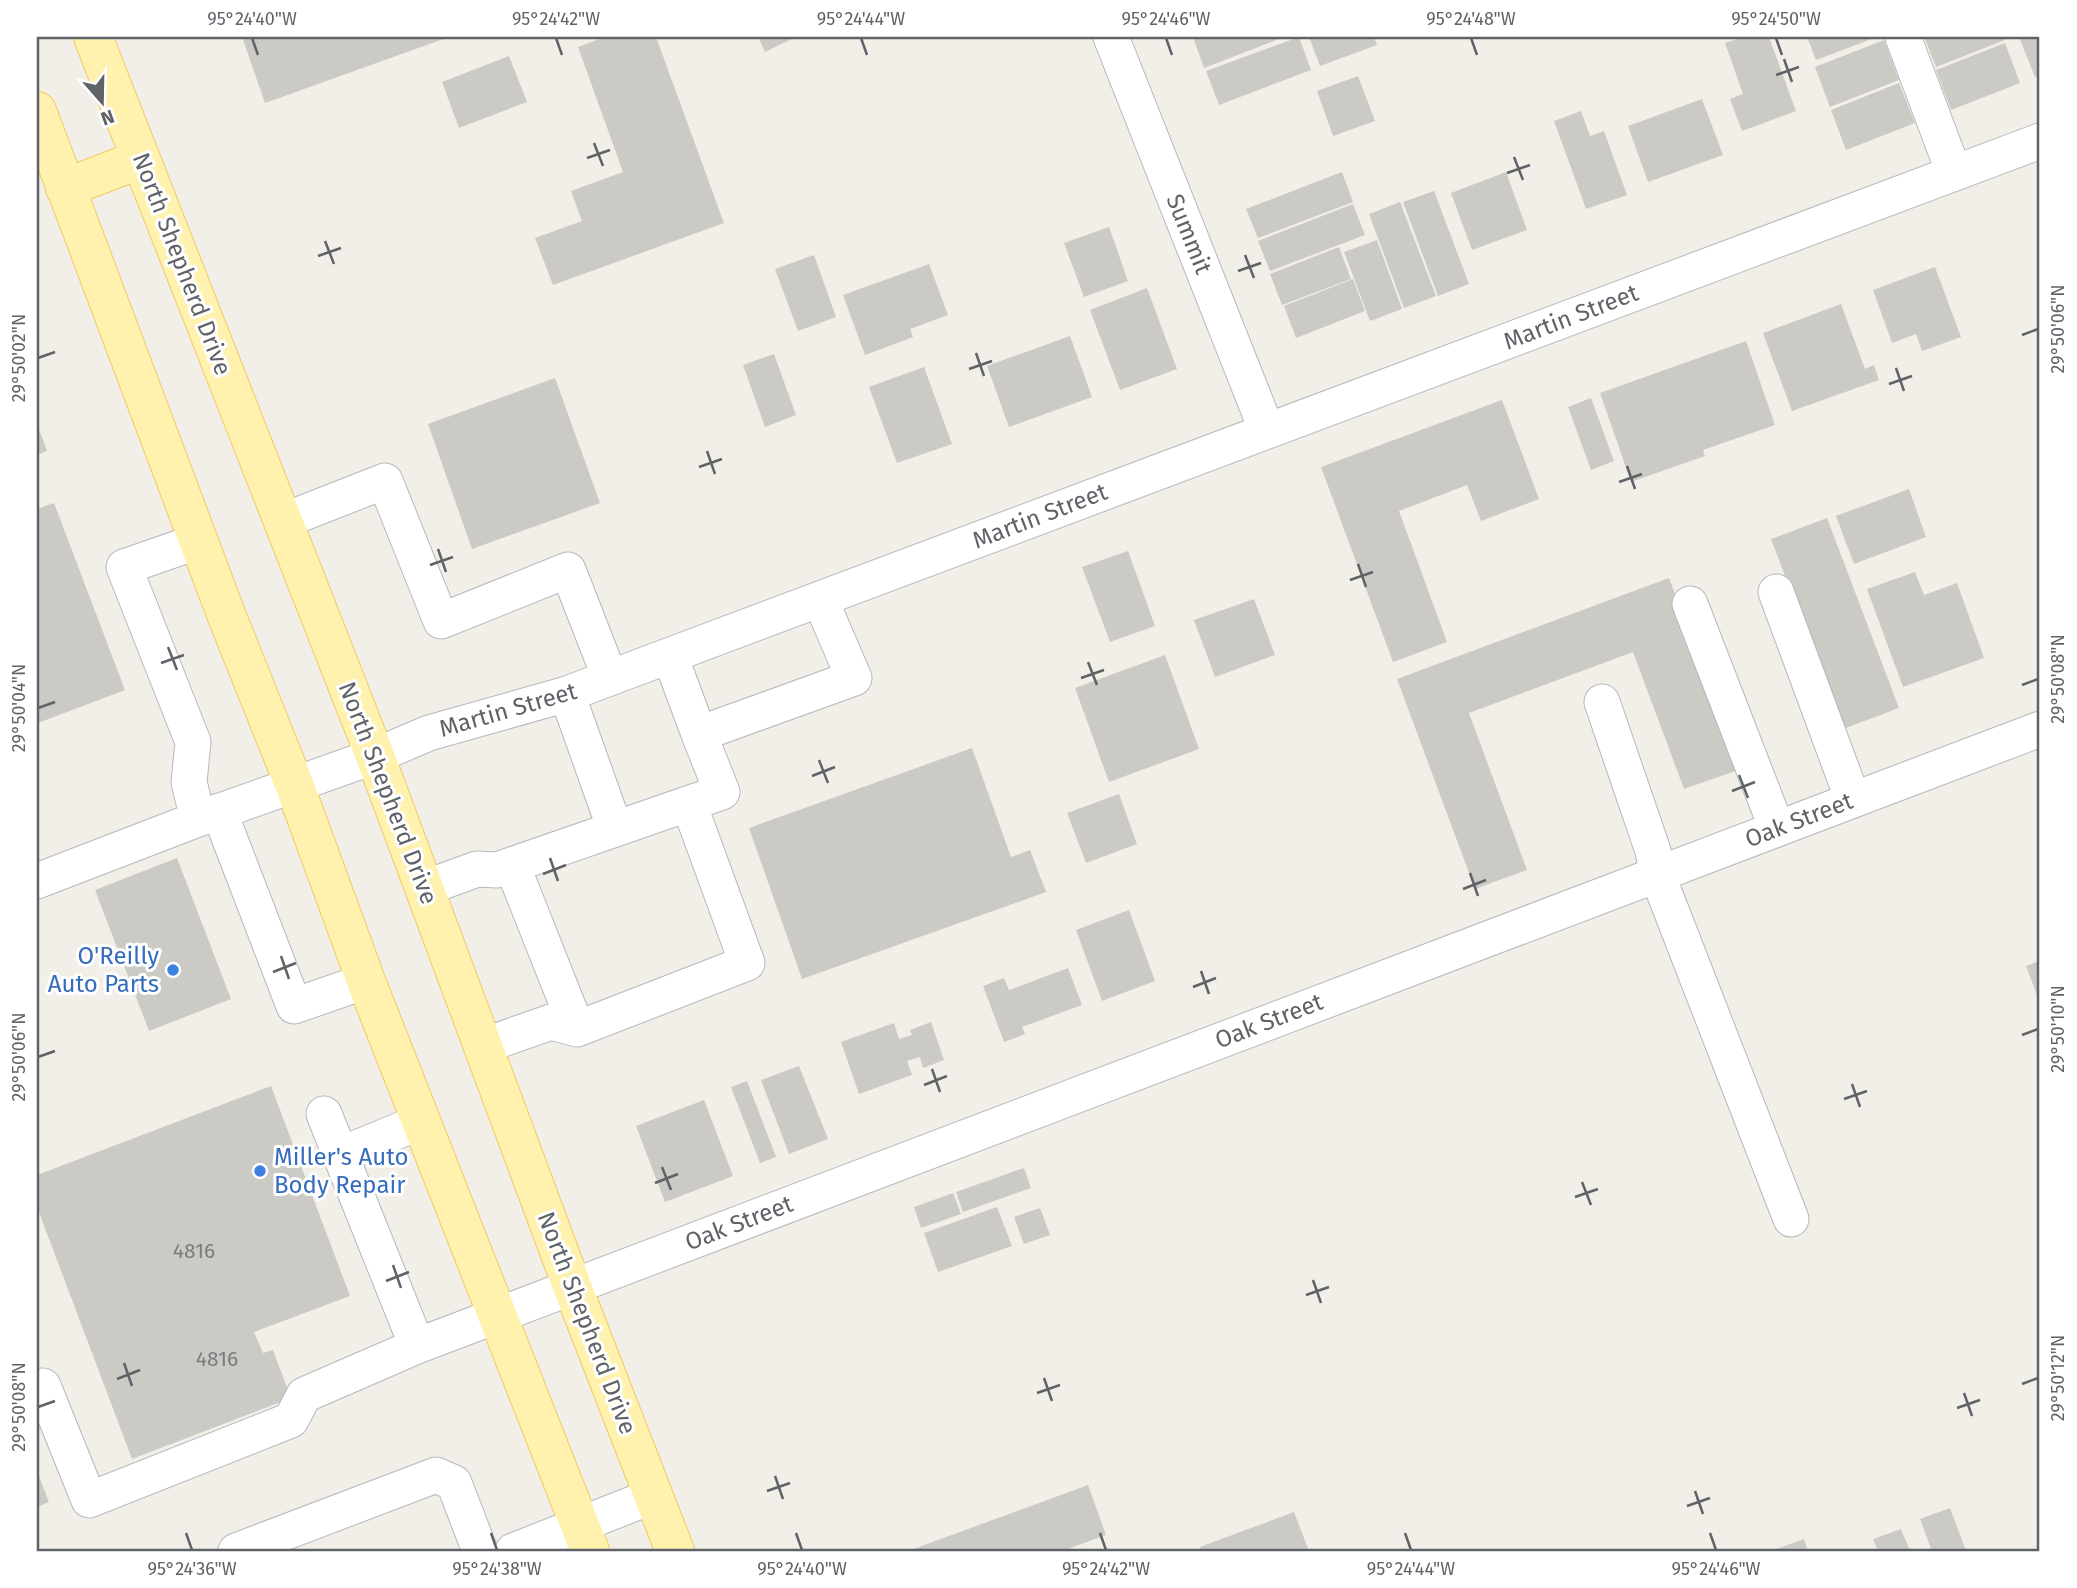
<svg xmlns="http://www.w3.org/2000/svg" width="2077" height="1588" viewBox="0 0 2077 1588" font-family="'Fira Sans',sans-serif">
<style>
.building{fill:#cccac5}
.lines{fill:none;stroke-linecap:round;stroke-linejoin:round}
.minor-casing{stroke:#b5b8bc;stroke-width:37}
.major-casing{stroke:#f2c960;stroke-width:40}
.minor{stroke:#fff;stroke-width:35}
.major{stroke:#fff2af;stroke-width:38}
.ticks{fill:none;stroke:#5f6368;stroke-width:2.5}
.shop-dot{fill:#3f7fe0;stroke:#fff;stroke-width:2.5}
.labels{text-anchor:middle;stroke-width:6;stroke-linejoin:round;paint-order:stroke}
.number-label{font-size:21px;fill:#7a7d7f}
.street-label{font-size:24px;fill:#5f6368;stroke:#fff}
.shop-label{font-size:24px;fill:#366cbe;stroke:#fff;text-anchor:end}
.neatline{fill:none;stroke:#5f6368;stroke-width:2.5}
.ticks-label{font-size:18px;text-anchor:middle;fill:#5f6368}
</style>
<rect width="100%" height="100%" fill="#f1efe8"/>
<path class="building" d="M242 37H449L265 103Z
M605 37H656L724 223 553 285 535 238 582 221 571 191 623 172 578 47Z
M758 37H796L765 52Z
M1193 37H1284L1204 68Z
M1299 37 1311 70 1219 105 1206 71Z
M1309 37H1374L1377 45 1320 66Z
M1743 37H1769L1796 111 1742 131 1730 99 1743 94 1725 43Z
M1807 37H1877L1816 60Z
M1924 37H2004L2005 40 1936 67Z
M2019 37H2040V75L2035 77Z
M1884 40 1899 80 1830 107 1815 67Z
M2005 43 2020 83 1951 110 1936 70Z
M509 56 527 102 459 128 442 82Z
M1358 76 1375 121 1333 136 1317 91Z
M1899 83 1915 123 1846 150 1831 110Z
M1702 99 1723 155 1648 182 1628 126Z
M1581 111 1590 136 1604 131 1627 195 1586 209 1554 121Z
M1342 172 1353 202 1258 238 1246 209Z
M1506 172 1527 230 1472 250 1451 193Z
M1434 191 1469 284 1438 296 1403 202Z
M1400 202 1436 296 1404 308 1369 214Z
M1353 204 1365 235 1270 271 1258 241Z
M1109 227 1128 281 1084 297 1064 243Z
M1377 240 1402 309 1370 321 1344 252Z
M1339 247 1351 279 1282 305 1270 274Z
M814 255 836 317 798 331 775 269Z
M929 264 948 315 910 329 913 337 865 355 843 295Z
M1935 267 1961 337 1922 351 1916 334 1892 343 1873 290Z
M1353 279 1365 311 1296 338 1284 306Z
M1147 288 1177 369 1120 390 1090 310Z
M1841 304 1865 369 1874 365 1879 380 1792 411 1763 333Z
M1070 336 1092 397 1009 427 987 366Z
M1746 341 1775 425 1703 450 1705 456 1631 482 1600 393Z
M774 354 796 415 765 427 743 365Z
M924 367 952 444 897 463 869 387Z
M555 378 600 503 472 549 428 424Z
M1591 398 1614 461 1591 470 1568 407Z
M1502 400 1539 499 1481 521 1467 485 1399 511 1447 642 1393 662 1321 467Z
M37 424 47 451 37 455Z
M1909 489 1926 537 1854 564 1836 516Z
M54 503 125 690 38 723 37 509Z
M1827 518 1899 708 1843 729 1771 539Z
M1128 551 1155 626 1110 642 1082 567Z
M1915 572 1924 595 1957 583 1984 658 1903 687 1867 589Z
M1669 578 1741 769 1684 789 1633 652 1469 713 1527 870 1475 889 1397 679Z
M1254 599 1275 655 1215 677 1194 620Z
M1165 655 1199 749 1109 782 1075 688Z
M972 748 1011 857 1030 850 1046 892 802 979 749 828Z
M1119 794 1137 844 1086 863 1067 813Z
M177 858 231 999 149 1031 95 890Z
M1129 910 1155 981 1102 1001 1076 930Z
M2040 961V1003L2026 966Z
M1068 968 1082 1005 1022 1027 1025 1034 1004 1042 983 986 1004 978 1009 990Z
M931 1022 944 1060 923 1068 920 1057 907 1061 912 1075 859 1094 841 1042 894 1023 899 1039 912 1035 910 1030Z
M799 1066 828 1139 789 1154 761 1080Z
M747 1081 776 1157 760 1163 731 1087Z
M271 1086 350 1296 254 1332 263 1353 273 1350 291 1398 132 1459 37 1207V1175Z
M704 1100 733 1176 665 1202 636 1126Z
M1024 1168 1031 1188 963 1212 956 1192Z
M953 1193 961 1214 921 1228 914 1207Z
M997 1207 1012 1246 938 1272 924 1233Z
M1040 1208 1050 1235 1024 1244 1014 1217Z
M37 1471 49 1502 37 1507Z
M1088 1485 1106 1535 1062 1551H908Z
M1950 1508 1966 1551H1932L1920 1519Z
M1294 1512 1309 1551H1202L1200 1547Z
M1901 1529 1910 1551H1878L1873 1539Z
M1804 1539 1808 1551H1771Z"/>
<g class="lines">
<defs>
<path id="minor" d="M1111 37 1267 431
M1903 37 1954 173
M283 521 385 481 441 621 568 570 610 678
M1776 592 1853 800
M1690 604 1777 829
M670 656 699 734 854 678 820 599
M567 694 615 829
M1602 702 1653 851 1657 874 1791 1219
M219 811 294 1006 366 981
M198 819 189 782 193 742 124 567 199 541
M512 865 577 1029
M37 881 198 819 375 756 429 733 567 694 2040 141
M425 888 477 869 497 870 722 792 699 734
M483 1046 551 1022 577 1029 747 963 689 804
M324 1114 417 1346 2040 729
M340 1155 422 1121
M43 1386 89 1500 291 1420 304 1395 417 1346
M236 1551 436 1475 454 1483 480 1551
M513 1551 653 1496"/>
<path id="major" d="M93 37 375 756 572 1286 675 1551
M37 111 226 614 294 784 366 981 590 1551
M65 188 141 159"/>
</defs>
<use href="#minor" class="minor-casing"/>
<use href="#major" class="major-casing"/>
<use href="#minor" class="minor"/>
<use href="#major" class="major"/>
</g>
<path class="ticks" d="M252 38 258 55M556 38 562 55M861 38 867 55M1166 38 1172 55M1471 38 1477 55M1776 38 1782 55M1784 59 1792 82M1776 75 1799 67M594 143 603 166M1514 157 1523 180M587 158 610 150M1507 173 1530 165M325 241 334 264M1245 255 1254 278M318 256 341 248M1238 271 1261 263M2022 335 2038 329M976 353 984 376M38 358 55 352M1896 368 1904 391M969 369 992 361M1889 384 1912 376M707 451 715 474M1627 466 1635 489M699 467 722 459M1619 482 1642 474M438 549 446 572M1358 564 1366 587M430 565 453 557M1350 580 1373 572M168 647 177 670M1088 662 1097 685M161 663 184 655M1081 678 1104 670M2022 685 2038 679M38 708 55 702M819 760 828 783M1739 775 1748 798M812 776 835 767M1732 791 1755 782M550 858 558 881M1470 873 1478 896M543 874 566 865M1463 889 1486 880M281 956 289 979M1201 971 1209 994M273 972 296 963M1193 987 1216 978M2022 1035 2038 1029M38 1057 55 1051M932 1069 940 1092M1852 1084 1860 1107M924 1085 947 1076M1844 1099 1867 1091M662 1167 671 1190M1582 1182 1591 1205M655 1183 678 1174M1575 1197 1598 1189M393 1265 401 1288M1313 1280 1321 1303M386 1281 409 1272M1306 1295 1329 1287M124 1363 132 1386M1044 1378 1052 1401M117 1379 140 1370M2022 1384 2038 1378M1037 1393 1060 1385M1964 1393 1972 1416M38 1407 55 1401M1957 1408 1980 1400M775 1476 783 1499M767 1491 790 1483M1695 1491 1703 1514M1687 1506 1710 1498M186 1533 192 1550M491 1533 497 1550M796 1533 802 1550M1100 1533 1106 1550M1405 1533 1411 1550M1710 1533 1716 1550"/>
<g class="shop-dot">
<circle cx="173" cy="970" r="7"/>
<circle cx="260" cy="1171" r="7"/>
</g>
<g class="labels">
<g class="number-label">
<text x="194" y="1258">4816</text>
<text x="217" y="1366">4816</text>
</g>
<g class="street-label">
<text transform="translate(1189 234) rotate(68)" y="8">Summit</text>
<text transform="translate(182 264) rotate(69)" y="8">North Shepherd Drive</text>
<text transform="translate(1571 317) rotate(-21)" y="8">Martin Street</text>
<text transform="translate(1040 516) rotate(-21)" y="8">Martin Street</text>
<text transform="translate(508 710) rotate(-16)" y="8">Martin Street</text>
<text transform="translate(388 793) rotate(69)" y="8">North Shepherd Drive</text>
<text transform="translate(1799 820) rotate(-21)" y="8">Oak Street</text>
<text transform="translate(1269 1021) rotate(-21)" y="8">Oak Street</text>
<text transform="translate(739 1223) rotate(-21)" y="8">Oak Street</text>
<text transform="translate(587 1323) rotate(69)" y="8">North Shepherd Drive</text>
</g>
<g class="shop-label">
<text x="159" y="964">O'Reilly<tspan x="159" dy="28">Auto Parts</tspan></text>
<text x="274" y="1165" text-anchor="start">Miller's Auto<tspan x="274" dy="28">Body Repair</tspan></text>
</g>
</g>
<rect width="2077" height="1588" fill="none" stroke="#ffffff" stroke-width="77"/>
<g transform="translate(102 102) rotate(160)" stroke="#ffffff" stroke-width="5" paint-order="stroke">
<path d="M0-5L12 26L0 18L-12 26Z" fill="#5f6368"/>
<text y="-10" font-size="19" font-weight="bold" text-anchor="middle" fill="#5f6368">N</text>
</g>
<rect x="38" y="38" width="2000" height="1512" class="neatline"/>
<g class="ticks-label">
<text x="252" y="25">95°24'40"W</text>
<text x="556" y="25">95°24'42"W</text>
<text x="861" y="25">95°24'44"W</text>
<text x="1166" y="25">95°24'46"W</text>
<text x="1471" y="25">95°24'48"W</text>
<text x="1776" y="25">95°24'50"W</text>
<text transform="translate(2058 329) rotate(-90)" y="6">29°50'06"N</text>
<text transform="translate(19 358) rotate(-90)" y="6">29°50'02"N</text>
<text transform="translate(2058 679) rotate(-90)" y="6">29°50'08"N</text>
<text transform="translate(19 708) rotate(-90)" y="6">29°50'04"N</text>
<text transform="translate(2058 1029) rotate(-90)" y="6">29°50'10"N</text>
<text transform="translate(19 1057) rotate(-90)" y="6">29°50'06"N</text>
<text transform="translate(2058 1378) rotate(-90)" y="6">29°50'12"N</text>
<text transform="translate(19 1407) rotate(-90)" y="6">29°50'08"N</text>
<text x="192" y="1575">95°24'36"W</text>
<text x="497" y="1575">95°24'38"W</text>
<text x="802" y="1575">95°24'40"W</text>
<text x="1106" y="1575">95°24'42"W</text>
<text x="1411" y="1575">95°24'44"W</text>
<text x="1716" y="1575">95°24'46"W</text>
</g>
</svg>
